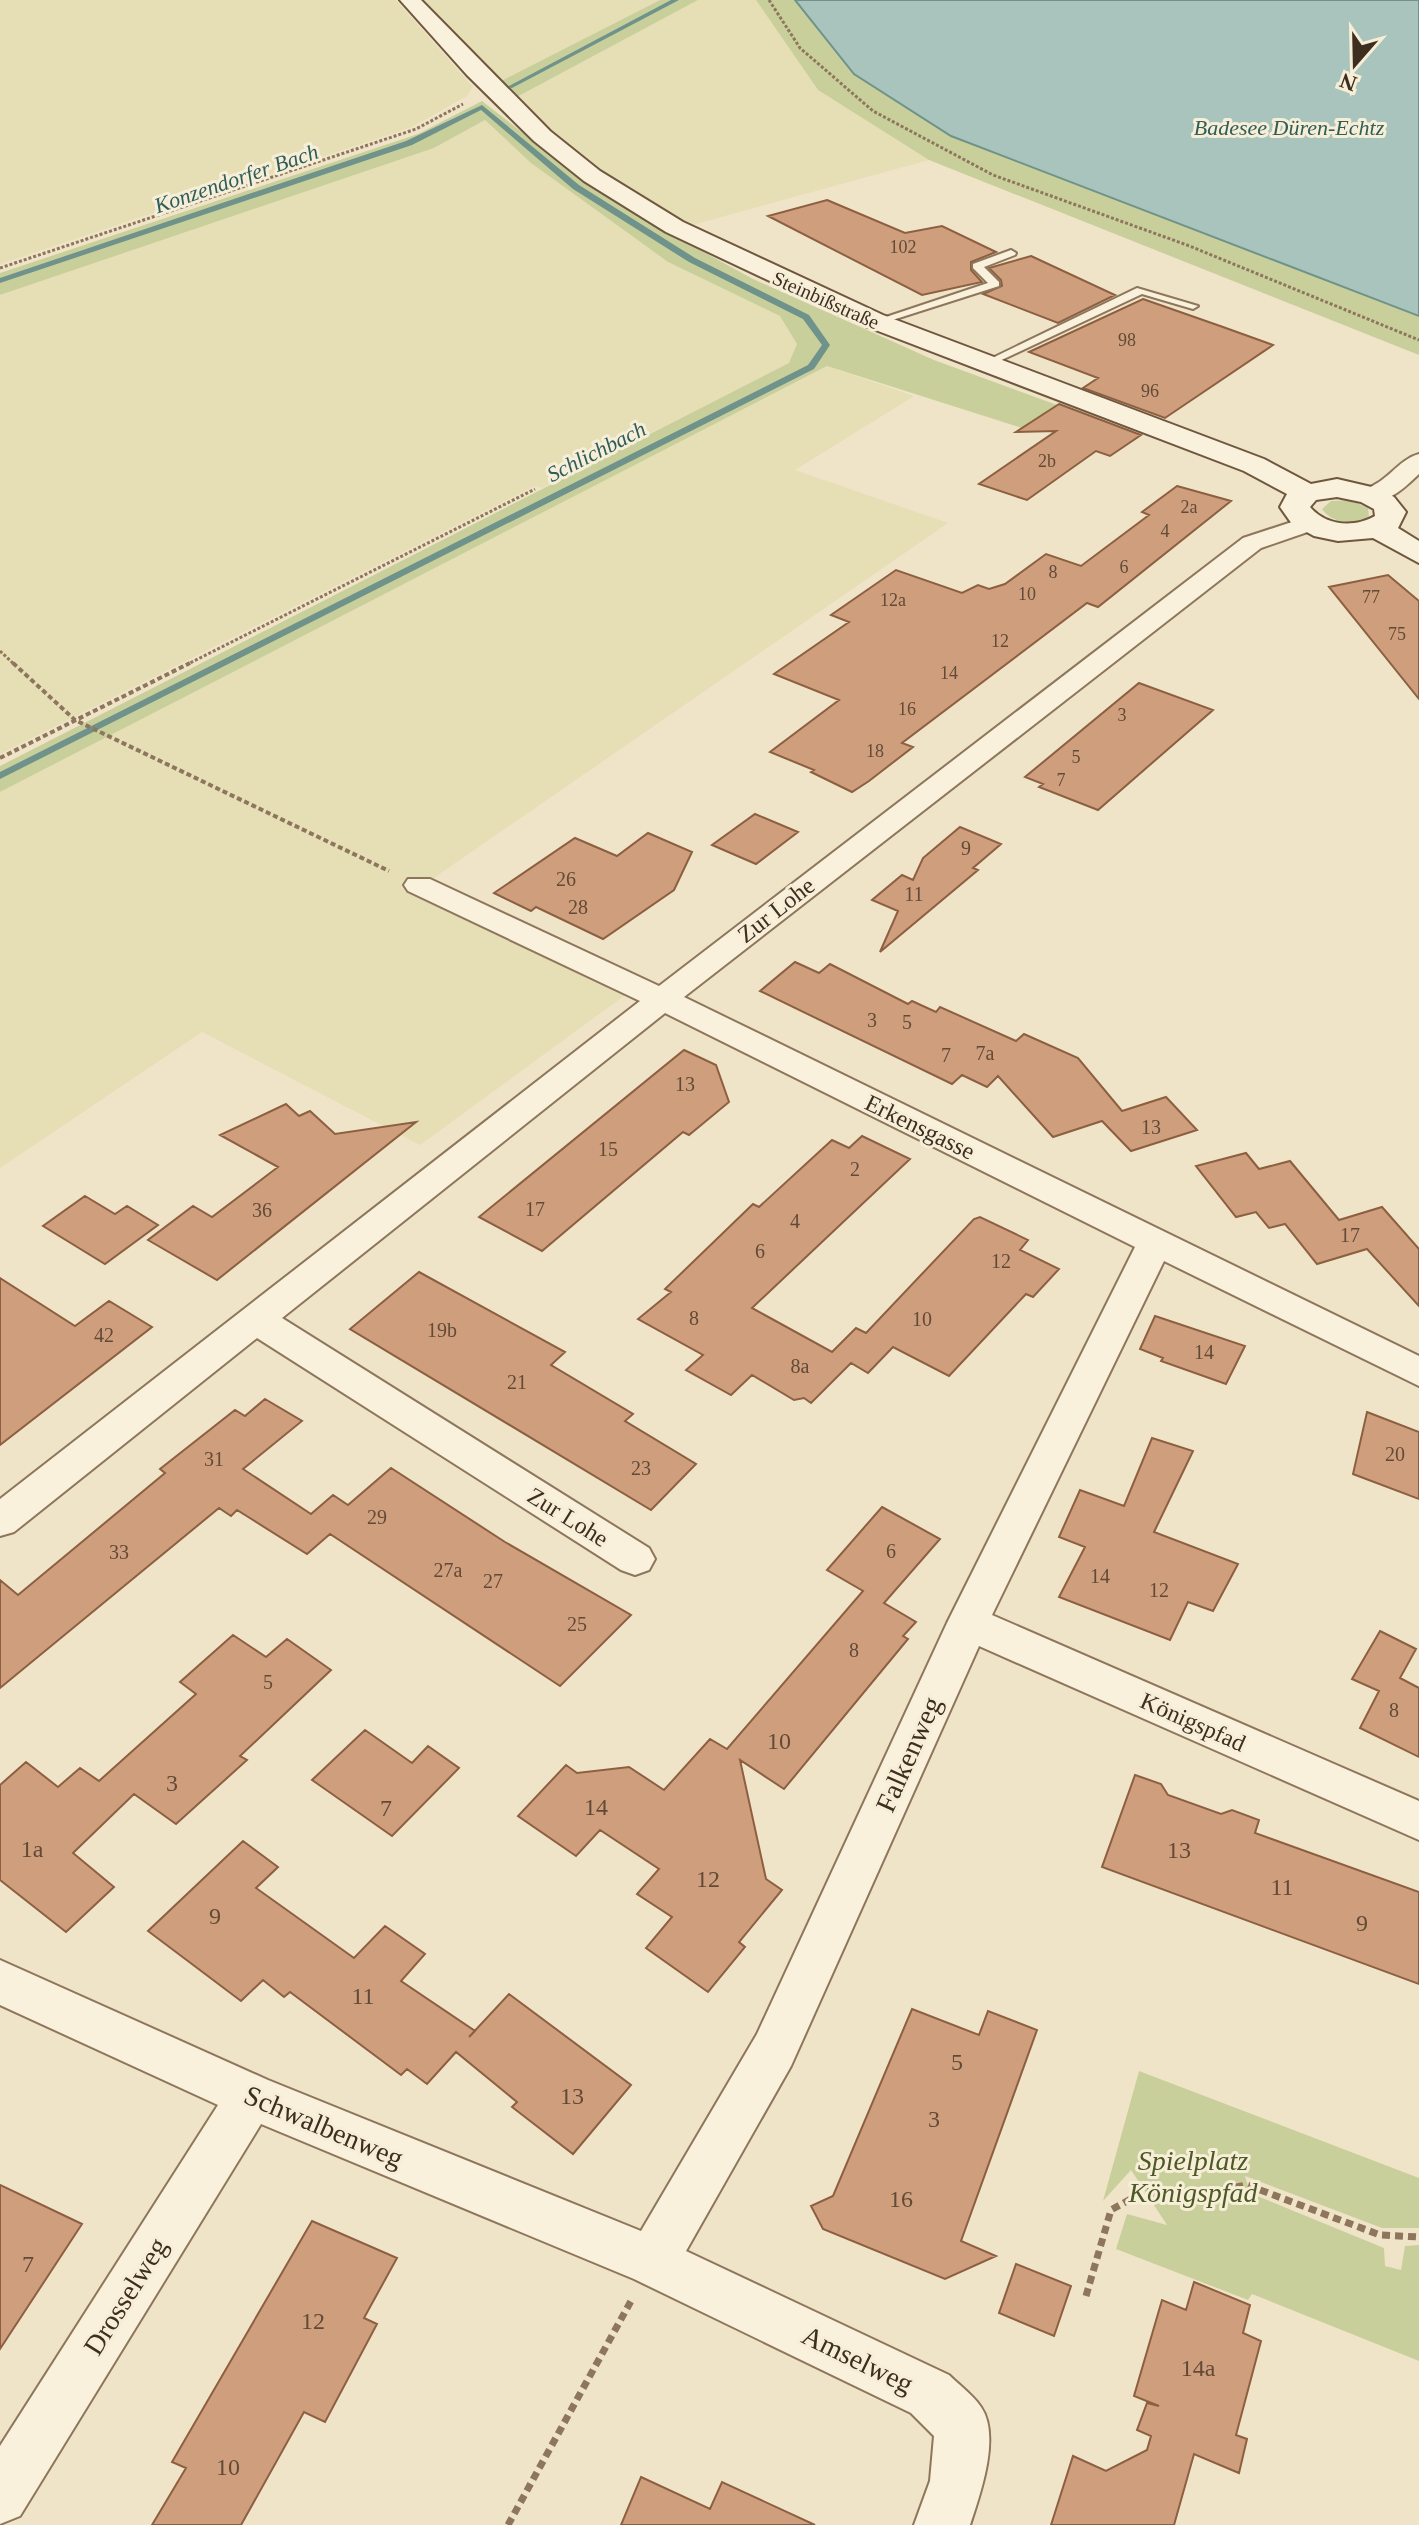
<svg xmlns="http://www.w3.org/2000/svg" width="1419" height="2525" viewBox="0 0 1419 2525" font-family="'Times New Roman',serif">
  <rect width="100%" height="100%" fill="#f0e4c8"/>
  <path fill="#e6deb5" d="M0,0h396l77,87 -6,9 -55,31 -412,137z
    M423,0h237l-163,83z
    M698,0h58l62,90 111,70 -244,67 -82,-54 -90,-74z
    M485,120l46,43 137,99 113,54 17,28 -9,19 -247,125 -7,-2 -535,268v-459l434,-147z
    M827,366l87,30 -119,74 153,53 -536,370 212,103 -204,149 -218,-113 -202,136v-376z"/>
  <path fill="#c9cf9b" d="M660,0h38l-185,99 -16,-16z
    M756,0h39l59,74 97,62 468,180v39l-490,-195 -111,-70z
    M482,101l99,77 86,54 86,47 181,81 123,45 -35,23 -195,-62 -827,426v-26l789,-403 8,-19 -17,-28 -112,-54 -137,-99 -46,-43 -51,28 -434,147v-22l418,-139z
    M1351,500l17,8 1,9c-15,8 -37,7 -47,-8l9,-8z
    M1139,2071l280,107v50h-37l-137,-52 5,17 134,55 1,18 16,4 4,-24 14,-1v116l-167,-67 -4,6 -132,-51 11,-35 40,11 -36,-55 -28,31z"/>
  <path fill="#a9c4bc" stroke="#6f938a" stroke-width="2" d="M795,0h624v316l-468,-180 -97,-62z"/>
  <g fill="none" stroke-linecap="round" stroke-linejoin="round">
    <path fill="#6f938a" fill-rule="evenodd" d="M671,0h8l-167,88 -5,-1z
      M482,105l97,80 116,73 114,57 21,30 -16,24 -814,410v-7l808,-407 14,-20 -19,-26 -114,-57 -116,-73 -92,-79 -69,35 -412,138v-5l406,-137z"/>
  </g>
  <path fill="#cf9f7d" stroke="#8d5f41" stroke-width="2" d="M827,200l78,33 37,-7 54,26 -25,10v8l11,12 -60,13 -154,-79z
    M1031,256l84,39 -57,28 -75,-29 19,-8 -1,-6 -12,-12z
    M1143,299l80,28 50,18 -108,73 -82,-30 15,-10 -69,-26z
    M1059,404l82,31 -31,21 -14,-5 -69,49 -48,-16 77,-53 -40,1z
    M1177,486l54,15 -133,106 -11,-4 -185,140 11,4 -44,34 -17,11 -41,-20 3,-2 -44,-18 69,-52 -65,-26 75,-52 -18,-7 65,-45 66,23 16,-8 11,4 16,-5 41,-30 35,12 68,-51 -7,-3z
    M1388,575l31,26v98l-90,-112z
    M1139,683l74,27 -115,100 -59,-23 4,-3 -18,-7z
    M755,814l43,18 -42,32 -44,-19z
    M960,827l41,17 -28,24 5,2 -98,82 18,-41 -26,-11 30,-25 11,5 10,-22z
    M648,833l44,19 -18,38 -71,49 -67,-32 -5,4 -37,-18 81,-55 42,18z
    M795,962l24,11 11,-9 78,40 4,-3 24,11 4,-5 76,34 8,-7 54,24 44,53 44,-14 31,33 -66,21 -29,-30 -49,16 -55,-61 -11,11 -25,-12 -10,9 -192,-93z
    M684,1050l32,15 13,37 -29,24 -11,9 -6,-3 -141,119 -63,-34z
    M286,1104l13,12 11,-5 25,23 81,-12 -199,158 -69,-40 45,-34 19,11 66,-50 -58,-32z
    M862,1136l48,23 -158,149 80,44 24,-24 10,5 108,-114 6,-2 48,23 -8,10 39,19 -26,28 -7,-3 -77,82 -56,-29 -25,26 -17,-10 -40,40 -7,-5 -10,2 -42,-25 -21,20 -45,-25 17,-15 -65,-36 33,-27 -6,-3 88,-85 6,3 73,-67 17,8z
    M1246,1153l13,16 31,-8 49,59 43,-13 37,42v57l-52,-57 -50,15 -32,-40 -16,4 -13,-16 -20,5 -40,-51z
    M85,1196l30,18 12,-8 31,19 -53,39 -62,-38z
    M419,1272l146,80 -14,13 82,49 -8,7 71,43 -45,46 -301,-181z
    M0,1278l75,48 34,-25 43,26 -152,118z
    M1155,1316l90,30 -19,38 -65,-23 2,-3 -23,-9z
    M265,1399l37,22 -59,48 68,45 22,-19 15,10 43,-37 114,74 126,73 -71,71 -230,-152 -23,20 -70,-44 -6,6 -12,-8 -219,180v-108l18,15 147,-122 -5,-4 75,-59 10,6z
    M1367,1412l52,20v67l-66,-25z
    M1152,1438l41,13 -39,81 84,32 -25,47 -25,-9 -18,38 -111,-43 26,-50 -26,-10 21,-47 44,16z
    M882,1507l58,32 -56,64 32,19 -13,14 5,3 -124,150 -44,-29 26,119 16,11 -43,52 6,5 -37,45 -62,-44 26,-31 -35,-23 22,-25 -59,-39 -24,26 -58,-40 48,-51 11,8 52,-6 35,23 46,-51 17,10 136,-158 -36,-21z
    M1380,1631l36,18 -16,29 19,10v69l-59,-29 19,-37 -27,-12z
    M233,1635l33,22 21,-18 44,31 -91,86 7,4 -71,64 -42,-30 -61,59 41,34 -48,45 -66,-52v-95l26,-23 32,25 22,-19 19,13 97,-87 -16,-12z
    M365,1730l47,33 16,-17 31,22 -67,68 -80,-56z
    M1135,1775l26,9 7,11 53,19 11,-4 27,10 -4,13 164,59v92l-317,-117z
    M243,1841l35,26 -22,21 98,70 31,-32 40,28 -24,27 74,50 -6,6 40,-43 122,91 -58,69 -61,-47 5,-5 -61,-50 -29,32 -20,-15 -6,6 -111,-83 -6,5 -21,-17 -22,21 -93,-70z
    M912,2009l67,26 9,-24 49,19 -76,211 35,15 -51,23 -122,-50 -12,-23 22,-10z
    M0,2185l82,39 -82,125z
    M312,2221l85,37 -33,60 13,6 -52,98 -21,-10 -63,113h-89l34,-57 -14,-6z
    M1016,2264l55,22 -17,50 -55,-23z
    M1194,2282l56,23 -7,28 18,8 -25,94 11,4 -8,34 -45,-19 -20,71h-123l22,-69 33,15 41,-21 4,-14 -14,-6 10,-27 12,3 -25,-10 28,-96 24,10z
    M641,2477l69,32 12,-27 93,43h-194z"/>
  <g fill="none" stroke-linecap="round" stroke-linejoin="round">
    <g stroke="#8d765c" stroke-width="4">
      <path id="lane" d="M1011,250l5,3 -1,2 -31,12 15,15v4l-119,38 -9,-2 117,-39 -15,-15v-4z
        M1137,288l61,18 -5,3 -51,-15 -153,72 -9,-2z"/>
    </g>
    <g stroke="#8d765c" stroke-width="4">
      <path id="street" d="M1419,454v20c-17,16 -33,32 -57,26l-4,-5 4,-5c26,-7 35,-30 57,-36z
        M1310,516l9,2 3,5 -3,5 -58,20 -577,449 735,359v30l-255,-125 -172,354 427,186v39l-440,-194 -188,420 -105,185 263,124c10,10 24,20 32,32 20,29 -1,88 -11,118h-56l16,-44 4,-45 -23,-23 -277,-134 -373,-155 -241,392 -20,8v-78l218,-341 -218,-100v-45l268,120 373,151 116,-197 190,-411 188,-376 -470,-234 -383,305 367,230 6,11 -6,11 -14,5 -14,-5 -364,-232 -243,194 -14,4v-37l640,-498 -232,-110 -4,-6 4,-6h22l229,107 584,-448z"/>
    </g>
    <g stroke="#6f573f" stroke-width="4">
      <path id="secondary" d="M400,0h21l129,131 50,40 83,51 200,93 381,144 47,25 26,-5 43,10 14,8 12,15 -8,16 21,13v22l-46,-25 -35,3 -24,-5 -22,-12 -12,-17 7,-13 -43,-23 -379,-145 -199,-94 -82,-51 -50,-40 -67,-66zM1337,497l24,5 13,7 1,7c-21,12 -49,10 -65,-9l6,-7z"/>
    </g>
    <path stroke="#8d765c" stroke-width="3" stroke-dasharray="3 2" stroke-linecap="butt" d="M769,0l31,48 73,63 120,64 194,70 232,95
      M0,268l416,-139 47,-25
      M0,651l15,14
      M186,665l349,-176"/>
    <path stroke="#8d765c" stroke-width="4" stroke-dasharray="5 3" stroke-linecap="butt" d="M13,663l62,57 314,151
      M0,758l190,-95"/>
    <path stroke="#8d765c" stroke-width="7" stroke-dasharray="8 5" stroke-linecap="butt" d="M1086,2296l25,-86 34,-19 31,8 71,-14 133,50 39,2
      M508,2525l123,-224"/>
    <use href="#lane" fill="#faf1dc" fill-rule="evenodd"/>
    <use href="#street" fill="#faf1dc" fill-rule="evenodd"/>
    <use href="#secondary" fill="#faf1dc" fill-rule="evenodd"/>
  </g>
  <g text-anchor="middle" stroke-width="6" stroke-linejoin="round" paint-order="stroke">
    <g font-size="18" fill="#624a37">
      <text x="903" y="253">102</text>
      <text x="1127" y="346">98</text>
      <text x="1150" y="397">96</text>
      <text x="1047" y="467">2b</text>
      <text x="1189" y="513">2a</text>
      <text x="1165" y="537">4</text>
      <text x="1124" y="573">6</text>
      <text x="1053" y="578">8</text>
      <text x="1027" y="600">10</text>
      <text x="1371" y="603">77</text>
      <text x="893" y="606">12a</text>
      <text x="1397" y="640">75</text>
      <text x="1000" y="647">12</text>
      <text x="949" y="679">14</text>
      <text x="907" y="715">16</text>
      <text x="1122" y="721">3</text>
      <text x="875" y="757">18</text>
      <text x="1076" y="763">5</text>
      <text x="1061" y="786">7</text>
    </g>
    <g font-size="20" fill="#3d2e20" stroke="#f7eed8">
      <text transform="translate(826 300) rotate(24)" y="7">Steinbißstraße</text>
    </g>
    <g font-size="20" fill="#624a37">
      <text x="966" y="855">9</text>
      <text x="566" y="886">26</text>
      <text x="914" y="901">11</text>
      <text x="578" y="914">28</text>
      <text x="872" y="1027">3</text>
      <text x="907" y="1029">5</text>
      <text x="985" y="1060">7a</text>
      <text x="946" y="1062">7</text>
      <text x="685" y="1091">13</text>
      <text x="1151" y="1134">13</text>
      <text x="608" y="1156">15</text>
      <text x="855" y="1176">2</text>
      <text x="535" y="1216">17</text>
      <text x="262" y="1217">36</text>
      <text x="795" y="1228">4</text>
      <text x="1350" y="1242">17</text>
      <text x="760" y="1258">6</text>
      <text x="1001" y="1268">12</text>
      <text x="694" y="1325">8</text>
      <text x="922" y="1326">10</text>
      <text x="442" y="1337">19b</text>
      <text x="104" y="1342">42</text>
      <text x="1204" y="1359">14</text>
      <text x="800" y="1373">8a</text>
      <text x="517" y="1389">21</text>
      <text x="1395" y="1461">20</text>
      <text x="214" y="1466">31</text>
      <text x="641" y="1475">23</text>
      <text x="377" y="1524">29</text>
      <text x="891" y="1558">6</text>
      <text x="119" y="1559">33</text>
      <text x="448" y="1577">27a</text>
      <text x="1100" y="1583">14</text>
      <text x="493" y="1588">27</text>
      <text x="1159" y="1597">12</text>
      <text x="577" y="1631">25</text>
      <text x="854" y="1657">8</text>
      <text x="268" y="1689">5</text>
      <text x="1394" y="1717">8</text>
    </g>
    <g font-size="22" font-style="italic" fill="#2f5d5a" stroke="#f7eed8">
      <text x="1289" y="135">Badesee Düren-Echtz</text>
      <text transform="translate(236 178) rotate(-19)" y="8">Konzendorfer Bach</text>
      <text transform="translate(596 451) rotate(-27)" y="8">Schlichbach</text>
    </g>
    <g font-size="24" fill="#3d2e20" stroke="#f7eed8">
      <text transform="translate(776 910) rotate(-38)" y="8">Zur Lohe</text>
      <text transform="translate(920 1127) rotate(26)" y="8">Erkensgasse</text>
      <text transform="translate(568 1517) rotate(32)" y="8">Zur Lohe</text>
      <text transform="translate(1193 1722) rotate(24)" y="8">Königspfad</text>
    </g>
    <g font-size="24" fill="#624a37">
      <text x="779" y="1749">10</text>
      <text x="172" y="1791">3</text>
      <text x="596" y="1815">14</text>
      <text x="386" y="1816">7</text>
      <text x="32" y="1857">1a</text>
      <text x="1179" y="1858">13</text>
      <text x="708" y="1887">12</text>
      <text x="1282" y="1895">11</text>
      <text x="215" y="1924">9</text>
      <text x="1362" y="1931">9</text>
      <text x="363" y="2004">11</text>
      <text x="957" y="2070">5</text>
      <text x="572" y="2104">13</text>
      <text x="934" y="2127">3</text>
      <text x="901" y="2207">16</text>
      <text x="28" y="2272">7</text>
      <text x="313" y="2329">12</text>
      <text x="1198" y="2376">14a</text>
      <text x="228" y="2475">10</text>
    </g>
    <g font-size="28" fill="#3d2e20" stroke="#f7eed8">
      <text transform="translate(908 1754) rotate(-66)" y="10">Falkenweg</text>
      <text transform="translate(324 2126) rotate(23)" y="10">Schwalbenweg</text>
      <text transform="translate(125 2296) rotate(-58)" y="10">Drosselweg</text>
      <text transform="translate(858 2359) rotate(26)" y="10">Amselweg</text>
    </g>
    <g font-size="28" font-style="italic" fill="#4d5a26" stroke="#f7eed8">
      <text x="1193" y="2170">Spielplatz<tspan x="1193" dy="32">Königspfad</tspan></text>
    </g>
  </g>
  <g transform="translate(1355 64) rotate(200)" stroke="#f7eed8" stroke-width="6" paint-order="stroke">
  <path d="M0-6L14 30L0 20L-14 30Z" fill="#3d2e20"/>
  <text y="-12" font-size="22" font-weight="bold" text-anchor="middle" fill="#3d2e20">N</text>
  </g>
</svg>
